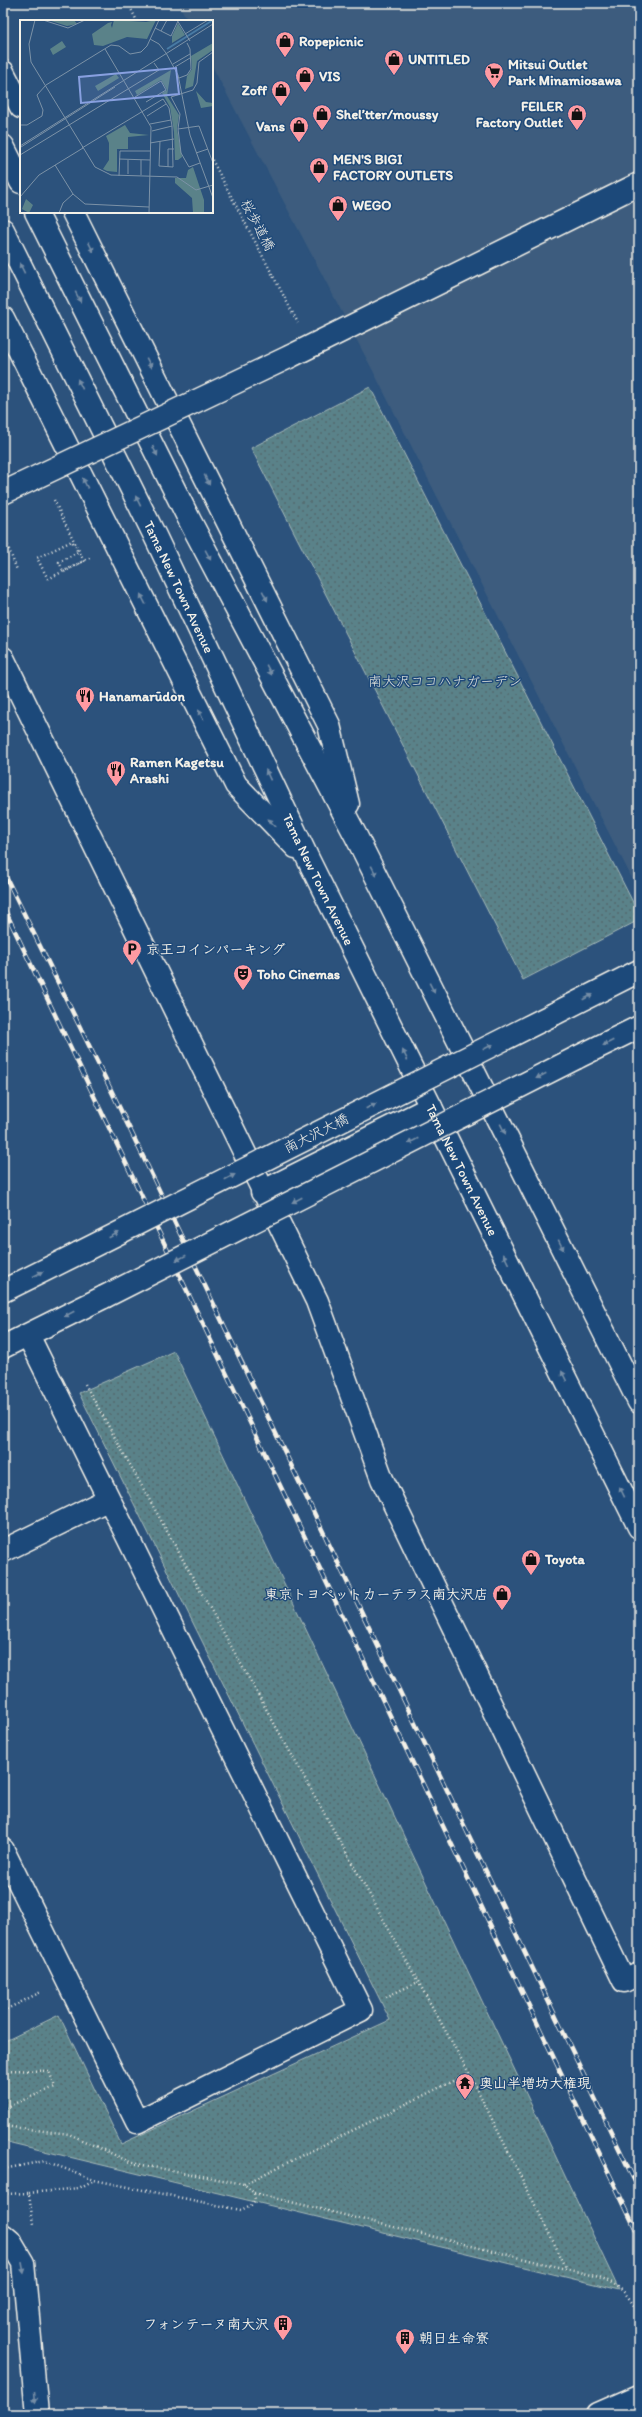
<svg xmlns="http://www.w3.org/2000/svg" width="642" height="2417" viewBox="0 0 642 2417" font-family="Itim,'Klee One',sans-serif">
  <defs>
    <pattern id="grass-dots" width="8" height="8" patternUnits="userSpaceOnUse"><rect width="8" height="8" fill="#5a8289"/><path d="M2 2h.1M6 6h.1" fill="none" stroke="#52686b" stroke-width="1.8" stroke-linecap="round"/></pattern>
  </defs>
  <rect width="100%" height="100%" fill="#2c527c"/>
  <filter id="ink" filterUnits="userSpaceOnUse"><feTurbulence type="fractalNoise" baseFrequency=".025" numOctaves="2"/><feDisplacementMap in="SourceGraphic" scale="8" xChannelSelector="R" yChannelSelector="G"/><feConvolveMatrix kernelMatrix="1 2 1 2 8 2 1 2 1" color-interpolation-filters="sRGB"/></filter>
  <g filter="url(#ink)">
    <path fill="#3c5c7e" d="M178,3h461v889l-267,-523 -160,-303v-45h-24z"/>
    <path fill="url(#grass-dots)" stroke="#a7bab8" d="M370,387l269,527v6l-116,60 -272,-532z
      M174,1351l445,939 -616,-149v-99l56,-27 62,129 269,-124 -311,-627z"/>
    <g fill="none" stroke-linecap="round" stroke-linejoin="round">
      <g stroke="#f4f1e8" stroke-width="25">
        <path id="minor" d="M291,356l348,-172
          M3,658l314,643 65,178 242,502 15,-7
          M554,1014l85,-43
          M576,1058l63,-31
          M262,1192l169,-85
          M3,1291l76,-38
          M3,1347l101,-50
          M3,1551l106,-52
          M3,1850l134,272 224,-112 -333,-675
          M3,2235l7,6 13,22 14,151"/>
      </g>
      <g stroke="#f4f1e8" stroke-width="25">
        <g id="major">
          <path d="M3,72l18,35"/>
          <path d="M3,146l18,36"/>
          <path d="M36,212l154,309 166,315 283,566"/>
          <path d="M73,212l256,513 19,79"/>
          <path id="s1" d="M3,230l152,306 154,325 330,666"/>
          <path d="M3,318l233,467 60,62"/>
          <path d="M598,2414l41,-18"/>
        </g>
      </g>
      <path stroke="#f4f1e8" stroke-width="2.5" stroke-dasharray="1 3" stroke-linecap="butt" d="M128,3l9,18
        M212,160l86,163
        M54,500l10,21
        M3,534l14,36
        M48,579l-11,-21 35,-17 6,11 -19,10 5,10 27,-15
        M85,1384l384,689 98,196
        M386,1997l32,-15
        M636,2005l3,7
        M3,2011l38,-19
        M3,2070l46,1 6,16 -49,20 -3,3
        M3,2126l66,8 63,29 112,21 10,9 1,7 -4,5 -10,5 -147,-30 -49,-19 -42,8
        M244,2184l225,-111
        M29,2193l50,-5 15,-8
        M254,2193l345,84c21,8 30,18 40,38
        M3,2194l26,-1 4,31"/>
      <use href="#minor" stroke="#1f4a7a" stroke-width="22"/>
      <use href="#major" stroke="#1f4a7a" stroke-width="22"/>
      <g stroke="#f4f1e8" stroke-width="4.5">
        <path id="rail" d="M3,871l109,221 527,1098
          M3,906l636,1330"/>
      </g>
      <use href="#rail" stroke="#1f4a7a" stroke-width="3" stroke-dasharray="9" stroke-linecap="butt"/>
      <g stroke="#f4f1e8" stroke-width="25" stroke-linecap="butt">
        <path id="minor-bridge" d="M3,493l288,-137
          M79,1253l475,-239
          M104,1297l472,-239"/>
      </g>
      <path stroke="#f4f1e8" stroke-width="2.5" stroke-dasharray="1 3" stroke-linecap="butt" d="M48,579l36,-18 -20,-40"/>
      <use href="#minor-bridge" stroke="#1f4a7a" stroke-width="22"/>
    </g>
    <defs><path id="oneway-solid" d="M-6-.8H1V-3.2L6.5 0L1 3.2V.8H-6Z"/></defs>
    <g fill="#748da6">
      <use href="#oneway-solid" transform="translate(91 247) rotate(63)"/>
      <use href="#oneway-solid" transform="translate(22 268) rotate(-116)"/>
      <use href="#oneway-solid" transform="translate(78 297) rotate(63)"/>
      <use href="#oneway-solid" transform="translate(149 363) rotate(63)"/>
      <use href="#oneway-solid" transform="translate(80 384) rotate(-116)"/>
      <use href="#oneway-solid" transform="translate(155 451) rotate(63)"/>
      <use href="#oneway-solid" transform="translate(207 480) rotate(63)"/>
      <use href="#oneway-solid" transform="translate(85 483) rotate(-117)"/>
      <use href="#oneway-solid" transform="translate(138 501) rotate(-116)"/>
      <use href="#oneway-solid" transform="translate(208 555) rotate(62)"/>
      <use href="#oneway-solid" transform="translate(265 596) rotate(63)"/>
      <use href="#oneway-solid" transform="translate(143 599) rotate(-117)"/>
      <use href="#oneway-solid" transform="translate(269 670) rotate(62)"/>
      <use href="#oneway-solid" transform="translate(201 715) rotate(-117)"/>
      <use href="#oneway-solid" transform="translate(268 775) rotate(-115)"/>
      <use href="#oneway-solid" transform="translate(272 823) rotate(-134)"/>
      <use href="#oneway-solid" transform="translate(374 871) rotate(63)"/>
      <use href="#oneway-solid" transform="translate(432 988) rotate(63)"/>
      <use href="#oneway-solid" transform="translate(588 997) rotate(-27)"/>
      <use href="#oneway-solid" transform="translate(608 1043) rotate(153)"/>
      <use href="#oneway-solid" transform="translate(488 1047) rotate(-27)"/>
      <use href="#oneway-solid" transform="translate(405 1055) rotate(-116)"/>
      <use href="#oneway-solid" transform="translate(541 1076) rotate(153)"/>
      <use href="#oneway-solid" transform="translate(371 1106) rotate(-27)"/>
      <use href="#oneway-solid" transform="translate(503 1129) rotate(63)"/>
      <use href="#oneway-solid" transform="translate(413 1141) rotate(153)"/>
      <use href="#oneway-solid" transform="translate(230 1177) rotate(-27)"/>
      <use href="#oneway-solid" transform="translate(297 1200) rotate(153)"/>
      <use href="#oneway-solid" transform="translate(114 1235) rotate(-27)"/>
      <use href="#oneway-solid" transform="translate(561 1245) rotate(63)"/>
      <use href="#oneway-solid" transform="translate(181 1258) rotate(153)"/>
      <use href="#oneway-solid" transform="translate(506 1259) rotate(-116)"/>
      <use href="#oneway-solid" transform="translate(38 1274) rotate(-27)"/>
      <use href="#oneway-solid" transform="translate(69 1314) rotate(153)"/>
      <use href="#oneway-solid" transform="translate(564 1376) rotate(-116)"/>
      <use href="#oneway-solid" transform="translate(622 1492) rotate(-116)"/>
      <use href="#oneway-solid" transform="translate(23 2268) rotate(80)"/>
      <use href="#oneway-solid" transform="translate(35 2397) rotate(85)"/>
    </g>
  </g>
  <defs>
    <g id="shop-pin" transform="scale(1)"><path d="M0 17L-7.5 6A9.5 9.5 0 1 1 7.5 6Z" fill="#ff9aa2" stroke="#1f4a7a"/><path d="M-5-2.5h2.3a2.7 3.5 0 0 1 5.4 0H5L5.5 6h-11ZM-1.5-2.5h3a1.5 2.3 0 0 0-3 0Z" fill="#111"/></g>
    <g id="supermarket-pin" transform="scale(1)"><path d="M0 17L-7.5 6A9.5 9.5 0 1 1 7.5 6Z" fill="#ff9aa2" stroke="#1f4a7a"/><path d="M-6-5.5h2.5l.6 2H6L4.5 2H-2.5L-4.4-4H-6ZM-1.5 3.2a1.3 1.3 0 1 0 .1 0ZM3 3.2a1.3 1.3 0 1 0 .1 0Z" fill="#111"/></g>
    <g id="restaurant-pin" transform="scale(1)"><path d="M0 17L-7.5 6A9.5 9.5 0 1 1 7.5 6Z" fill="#ff9aa2" stroke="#1f4a7a"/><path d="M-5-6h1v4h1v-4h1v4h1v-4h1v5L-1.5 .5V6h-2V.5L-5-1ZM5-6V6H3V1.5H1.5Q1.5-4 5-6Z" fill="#111"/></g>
    <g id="parking-pin" transform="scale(1)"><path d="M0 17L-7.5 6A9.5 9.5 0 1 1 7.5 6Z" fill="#ff9aa2" stroke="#1f4a7a"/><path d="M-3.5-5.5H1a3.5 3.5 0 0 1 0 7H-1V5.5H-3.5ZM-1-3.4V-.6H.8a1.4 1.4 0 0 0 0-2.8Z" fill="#111"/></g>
    <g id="theatre-pin" transform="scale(1)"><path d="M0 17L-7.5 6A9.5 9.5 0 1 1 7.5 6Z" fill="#ff9aa2" stroke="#1f4a7a"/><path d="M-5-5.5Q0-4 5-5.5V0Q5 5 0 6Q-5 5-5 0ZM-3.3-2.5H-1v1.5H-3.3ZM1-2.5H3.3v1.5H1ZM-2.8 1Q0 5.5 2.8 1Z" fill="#111"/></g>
    <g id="temple-pin" transform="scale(1)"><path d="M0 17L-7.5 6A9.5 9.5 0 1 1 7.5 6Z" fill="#ff9aa2" stroke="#1f4a7a"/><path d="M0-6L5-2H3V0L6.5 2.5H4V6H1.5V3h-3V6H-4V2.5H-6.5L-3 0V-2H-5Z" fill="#111"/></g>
    <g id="building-pin" transform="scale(1)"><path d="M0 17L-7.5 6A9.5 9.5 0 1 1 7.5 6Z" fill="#ff9aa2" stroke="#1f4a7a"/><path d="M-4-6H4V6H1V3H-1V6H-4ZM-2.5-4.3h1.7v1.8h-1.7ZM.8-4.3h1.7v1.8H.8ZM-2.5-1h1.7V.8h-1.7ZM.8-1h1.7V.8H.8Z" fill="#111"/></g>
  </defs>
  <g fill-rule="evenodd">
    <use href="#shop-pin" x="285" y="41"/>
    <use href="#shop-pin" x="394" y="59"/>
    <use href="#supermarket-pin" x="494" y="72"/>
    <use href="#shop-pin" x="305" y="76"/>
    <use href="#shop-pin" x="281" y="90"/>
    <use href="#shop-pin" x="322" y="114"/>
    <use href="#shop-pin" x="577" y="114"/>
    <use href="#shop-pin" x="299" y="126"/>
    <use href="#shop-pin" x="319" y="167"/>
    <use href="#shop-pin" x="338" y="205"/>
    <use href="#restaurant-pin" x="85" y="696"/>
    <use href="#restaurant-pin" x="116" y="770"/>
    <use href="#parking-pin" x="132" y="949"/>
    <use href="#theatre-pin" x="243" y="974"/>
    <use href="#shop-pin" x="531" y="1559"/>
    <use href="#shop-pin" x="502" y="1594"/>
    <use href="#temple-pin" x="465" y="2083"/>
    <use href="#building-pin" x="283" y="2324"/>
    <use href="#building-pin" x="405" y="2338"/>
  </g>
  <g text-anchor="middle" stroke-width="3" stroke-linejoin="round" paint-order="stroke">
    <g font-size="14" font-weight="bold" fill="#f4f1e8" stroke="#1f4a7a" text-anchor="start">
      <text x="299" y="46">Ropepicnic</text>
      <text x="408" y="64">UNTITLED</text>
      <text x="508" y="69">Mitsui Outlet<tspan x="508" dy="16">Park Minamiosawa</tspan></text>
      <text x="319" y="81">VIS</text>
      <text x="267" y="95" text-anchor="end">Zoff</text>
      <text x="563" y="111" text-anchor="end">FEILER<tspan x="563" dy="16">Factory Outlet</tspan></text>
      <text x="336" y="119">Shel’tter/moussy</text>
      <text x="285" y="131" text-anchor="end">Vans</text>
      <text x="333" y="164">MEN'S BIGI<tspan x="333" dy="16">FACTORY OUTLETS</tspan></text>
      <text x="352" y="210">WEGO</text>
      <text x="99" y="701">Hanamarūdon</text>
      <text x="130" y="767">Ramen Kagetsu<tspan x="130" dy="16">Arashi</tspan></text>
      <text x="146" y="954">京王コインパーキング</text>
      <text x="257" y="979">Toho Cinemas</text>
      <text x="545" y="1564">Toyota</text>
      <text x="488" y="1599" text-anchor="end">東京トヨペットカーテラス南大沢店</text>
      <text x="479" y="2088">奥山半増坊大権現</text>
      <text x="269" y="2329" text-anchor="end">フォンテーヌ南大沢</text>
      <text x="419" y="2343">朝日生命寮</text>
    </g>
    <g font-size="14" fill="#f4f1e8" stroke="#1f4a7a">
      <text transform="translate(258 225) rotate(62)" y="5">桜歩道橋</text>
      <text dy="5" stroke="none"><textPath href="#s1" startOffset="398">Tama New Town Avenue</textPath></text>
      <text dy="5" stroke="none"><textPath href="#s1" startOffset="722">Tama New Town Avenue</textPath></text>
      <text transform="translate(316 1133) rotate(-27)" y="5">南大沢大橋</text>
      <text dy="5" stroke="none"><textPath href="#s1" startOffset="1046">Tama New Town Avenue</textPath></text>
    </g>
    <g font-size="14" fill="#dde0da" stroke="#1f4a7a">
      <text x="445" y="686">南大沢ココハナガーデン</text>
    </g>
  </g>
  <g transform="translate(20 20)">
    <rect width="193" height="193" fill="#2c527c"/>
    <path d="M42,21l4,6 -13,8 -3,-6zM151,50l-4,26 12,19 -2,14 5,28 -4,3h-3l-1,-28 -4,-25 -8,-14 5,-3 -6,-10 -24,15 -2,-4zM96,54l3,4 -21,13 -3,-5zM173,147l11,33v13h-11l-1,-15 -17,-15v-5h11l2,-8z" fill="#5a8289"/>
    <path d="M94,0l32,2 10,-2 -9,19 -20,-2 -24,9 -9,-1 -2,-11 16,-11 4,-1 -1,3 1,3z" fill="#5a8289"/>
    <path d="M28,0h26l3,4 -10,2zM158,3l7,12 -13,8v-7zM193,23v7l-16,11 -4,25 -8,3 2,-13 5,-7 -1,-13zM176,71l10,11 7,1v3l-12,2zM105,105l5,8 19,2 -21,2v12h-11v23l-10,-1 -4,-2 6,-9v-17l-3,-7zM6,179l7,6 -4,8 -7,-4z" fill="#5a8289"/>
    <path fill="none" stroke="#487ba5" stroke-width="2" d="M147,29l46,-29"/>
    <path fill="none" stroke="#7c92a7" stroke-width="1" d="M15,0l-6,24 2,18 64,105 16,8 66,2 19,13 17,-5M23,0l25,8 17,-8M157,0l13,21M135,8l16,8 7,-15M141,11l6,-11M165,14l23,-14M130,19l9,5 7,9M85,29l46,78 -2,86M146,33l12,22 12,60 23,63M153,44l17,-10M155,47l15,-9M159,58l8,-3 4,-6 -1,-20 -3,-6M115,77l26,-16 5,9 -20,12M151,77l9,17 -2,15 3,24 8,14 11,-4M151,77l22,-7 4,-7 2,-21 14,-10M127,96l19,-12M130,104l21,-4M0,105h7l15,-9 1,-6 -6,-15 9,-10 65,-40 8,1 11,8 11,-2 6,-6 12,-26M158,109l21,-3 14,37M132,111l20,-5M130,123l24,-4M0,126l193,-122M1,127l94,-60M62,128l81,-49 6,9 3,18 1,41 -14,-1 1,-25M176,133l12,-4M0,135l139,-85 -5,-7M99,139l31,1M35,145l18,29 12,10 64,3M148,147v-18h6M108,154v-14M121,155v-15M99,156l1,-25h30M0,177l19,-22 44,-27M39,193l4,-10 10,-9"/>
    <path fill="#88a0e0" fill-opacity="0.15" stroke="#88a0e0" stroke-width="2" d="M156,48l3,26 -98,9 -2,-26z"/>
    <rect width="193" height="193" fill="none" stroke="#f4f1e8" stroke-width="2"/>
  </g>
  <rect width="642" height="2417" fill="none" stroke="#1f4a7a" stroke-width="16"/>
  <rect x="8" y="8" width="626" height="2401" fill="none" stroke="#f4f1e8" stroke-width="1.5" filter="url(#ink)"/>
</svg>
